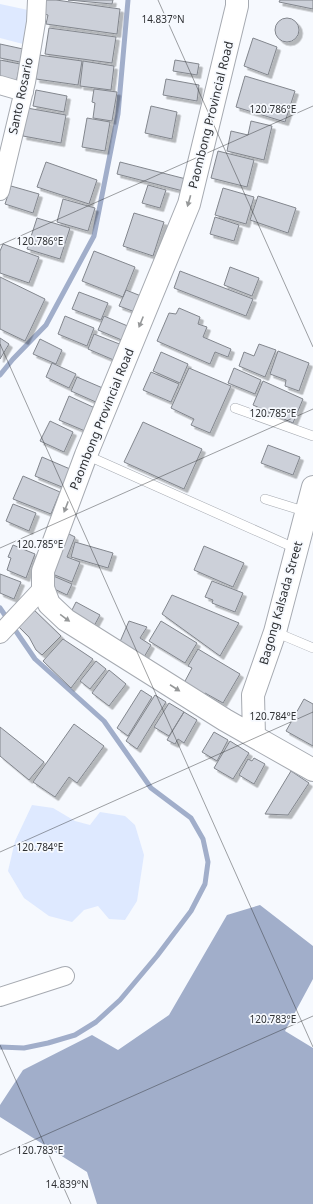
<svg xmlns="http://www.w3.org/2000/svg" width="313" height="1204" viewBox="0 0 313 1204" font-family="'Noto Sans',sans-serif">
  <defs>
    <filter id="shadow"><feDropShadow dx="3.5" dy="3.5" stdDeviation="0" flood-color="#0004"/></filter>
  </defs>
  <rect width="100%" height="100%" fill="#f6f9fe"/>
  <path fill="#dee9ff" d="M0,4l28,6 -5,34 -23,-6z
    M32,805l21,3 22,13 15,4 10,-13 25,4 10,9 9,30 -7,46 -12,19 -16,-1 -11,-13 -14,4 -12,12 -23,-6 -25,-18 -16,-27 7,-30z"/>
  <path fill="#a1aeca" d="M260,905l53,41v33l-28,52 28,17v156h-216l-10,-32 -87,-55v-12l23,-35 69,-35 26,15 51,-35 58,-100z"/>
  <g fill="none" stroke-linecap="round" stroke-linejoin="round">
    <path stroke="#a1aeca" stroke-width="5" d="M0,375l13,-16 33,-34 48,-89 24,-122 10,-114
      M0,608l35,51 69,62 47,67 40,30 12,21 5,23 -3,22 -14,27 -34,45 -37,44 -24,22 -21,13 -27,8 -24,5 -24,-1"/>
  </g>
  <path fill="#ccd0d9" stroke="#82868d" filter="url(#shadow)" d="M45,0h11l64,9 -3,25 -71,-10 2,-9 -4,-1z
    M68,0h45l-1,4z
    M280,0h33v9l-34,-7z
    M275 30a12 12 0 1 1 24 0a12 12 0 1 1-24 0Z
    M49,28l67,9 -4,26 -67,-9z
    M253,38l24,9 -9,28 -24,-9z
    M0,44l23,5 -3,13 -20,-4z
    M39,55l43,6 -4,24 -42,-6z
    M0,60l20,4 -4,20 -16,-4z
    M175,60l24,4 -2,11 -24,-4z
    M83,61l31,5 -3,24 -31,-4z
    M245,76l50,15 -10,31 -49,-15z
    M166,79l33,6 -2,16 -34,-6z
    M94,89l23,3 -5,29 -19,-3 2,-15 -3,-1z
    M36,90l31,6 -3,16 -31,-6z
    M151,106l26,6 -5,27 -27,-6z
    M27,108l39,7 -5,28 -38,-7z
    M87,118l23,4 -5,29 -23,-4z
    M251,121l21,5 -8,34 -37,-9 4,-20 17,4z
    M218,151l36,9 -7,27 -36,-9z
    M46,162l51,18 -8,24 -52,-17z
    M120,162l66,17 -3,12 -66,-17z
    M148,185l18,5 -6,18 -18,-5z
    M11,186l28,8 -6,19 -28,-9z
    M223,188l31,9 -8,27 -31,-9z
    M258,196l38,12 -8,25 -38,-13z
    M63,199l32,9 -7,23 -31,-9z
    M134,213l30,9 -11,34 -30,-10z
    M215,217l24,8 -5,16 -24,-7z
    M37,218l33,10 -10,31 -33,-10z
    M3,244l36,13 -10,26 -29,-10v-22z
    M94,251l41,16 -12,30 -41,-16z
    M230,267l29,11 -7,18 -28,-11z
    M180,271l73,28 -7,17 -72,-28z
    M0,277l45,22 -20,42 -25,-12z
    M126,290l15,6 -6,16 -16,-6z
    M79,292l29,11 -7,17 -29,-11z
    M179,308l21,9 -2,7 9,3 -4,10 28,12 -3,8 -13,-5 -5,12 -53,-23 12,-28 7,1z
    M65,316l29,12 -7,18 -29,-12z
    M104,316l26,11 -6,14 -26,-11z
    M94,334l28,11 -6,16 -28,-12z
    M0,338l9,6 -9,15z
    M40,339l22,11 -6,14 -23,-10z
    M259,344l17,6 -11,27 -26,-11 5,-14 10,4z
    M278,351l31,12 -10,28 -14,-5 1,-6 -16,-6z
    M161,352l27,12 -8,19 -27,-12z
    M52,363l24,11 -7,14 -23,-11z
    M189,368l42,18 -21,47 -19,-8 3,-6 -23,-11z
    M234,368l27,12 -6,14 -27,-11z
    M151,372l28,12 -8,18 -28,-12z
    M77,377l28,12 -7,14 -27,-12z
    M263,381l40,18 -10,24 -40,-18z
    M69,396l26,12 -10,23 -26,-11z
    M50,421l23,11 -9,20 -24,-11z
    M143,422l59,27 -18,40 -60,-27z
    M268,445l32,12 -7,18 -32,-12z
    M42,457l28,12 -8,18 -27,-11z
    M23,476l37,16 -9,22 -38,-15z
    M13,504l23,9 -7,18 -23,-10z
    M67,533l8,4 -8,20 13,5 -8,20 -22,-9z
    M75,542l38,11 -5,15 -37,-11z
    M13,545l22,9 -9,24 -19,-8 4,-12 -3,-1z
    M204,546l40,17 -11,24 -39,-17z
    M0,574l21,8 -7,17 -14,-6z
    M51,575l21,9 -5,11 -17,-8z
    M212,581l31,12 -8,19 -23,-9 1,-3 -8,-3z
    M172,595l67,28 -19,33 -58,-42z
    M76,602l24,13 -6,11 -24,-12z
    M32,608l29,28 -19,19 -6,-5 -7,-13 -13,-13z
    M129,621l18,6 -7,11 11,7 -8,14 -24,-15z
    M161,621l36,22 -12,20 -36,-22z
    M63,639l30,20 -22,29 -28,-27z
    M198,649l42,25 -17,29 -18,-10 -2,2 -19,-12 8,-15 -4,-2z
    M96,661l10,8 -16,20 -10,-8z
    M109,670l17,14 -17,22 -17,-13z
    M141,690l11,7 -24,39 -11,-8z
    M155,695l11,7 -29,47 -11,-8z
    M304,699l9,5v42l-27,-15z
    M169,703l15,9 -15,24 -15,-9z
    M184,712l13,8 -13,23 -6,-4 -3,5 -8,-4z
    M74,724l30,22 -27,37 -8,-6 -14,20 -22,-15z
    M0,727l44,35 -15,18 -29,-24z
    M214,732l14,8 -11,21 -15,-9z
    M230,741l19,12 -16,26 -19,-11z
    M254,758l11,6 -11,20 -15,-9 9,-16 4,2z
    M291,771l18,12 -21,32 -23,-1z"/>
  <g fill="none" stroke-linecap="round" stroke-linejoin="round">
    <g stroke="#a6aab1" stroke-width="10">
      <path id="service" d="M235,408l78,28
        M86,455l211,94
        M265,499l42,13
        M275,632l38,16"/>
    </g>
    <g stroke="#a6aab1" stroke-width="20">
      <path id="minor" d="M0,85l24,7
        M0,191l26,-109 10,-60 1,-22
        M0,634l43,-46
        M0,997l65,-21"/>
    </g>
    <g stroke="#a6aab1" stroke-width="24">
      <path id="secondary" d="M237,0v6l-48,198 -103,251 -43,116v17l6,16 17,16 159,100 88,50
        M254,736l-1,-41 22,-63 38,-145"/>
    </g>
    <use href="#service" stroke="#fff" stroke-width="9"/>
    <use href="#minor" stroke="#fff" stroke-width="18"/>
    <use href="#secondary" stroke="#fff" stroke-width="22"/>
  </g>
  <defs><path id="oneway-solid" d="M-6-.8H1V-3.2L6.5 0L1 3.2V.8H-6Z"/></defs>
  <g fill="#969899">
    <use href="#oneway-solid" transform="translate(189 201) rotate(106)"/>
    <use href="#oneway-solid" transform="translate(141 322) rotate(112)"/>
    <use href="#oneway-solid" transform="translate(66 507) rotate(111)"/>
    <use href="#oneway-solid" transform="translate(65 618) rotate(36)"/>
    <use href="#oneway-solid" transform="translate(175 688) rotate(33)"/>
  </g>
  <path fill="none" stroke="#2e3033" stroke-width="1" stroke-opacity="0.45" d="M158,0l155,347M0,245l313,-139M0,344l313,703M0,548l313,-139M0,852l313,-140M0,1045l71,159M0,1155l313,-139"/>
  <g text-anchor="middle" stroke-width="3.5" stroke-linejoin="round" paint-order="stroke">
    <g font-size="12" fill="#2e3033" stroke="#f6f9fe">
      <text transform="translate(21 96) rotate(-78)" y="4">Santo Rosario</text>
      <text transform="translate(211 115) rotate(-76)" y="4">Paombong Provincial Road</text>
      <text transform="translate(102 419) rotate(-68)" y="4">Paombong Provincial Road</text>
      <text transform="translate(281 603) rotate(-74)" y="4">Bagong Kalsada Street</text>
    </g>
  </g>
  <g font-size="10" text-anchor="middle" fill="#2e3033" stroke="#f6f9fe" stroke-width="3.5" stroke-linejoin="round" paint-order="stroke">
    <text x="163" y="23">14.837°N</text>
    <text x="273" y="113">120.786°E</text>
    <text x="40" y="245">120.786°E</text>
    <text x="273" y="417">120.785°E</text>
    <text x="40" y="548">120.785°E</text>
    <text x="273" y="720">120.784°E</text>
    <text x="40" y="851">120.784°E</text>
    <text x="273" y="1023">120.783°E</text>
    <text x="40" y="1154">120.783°E</text>
    <text x="67" y="1188">14.839°N</text>
  </g>
</svg>
